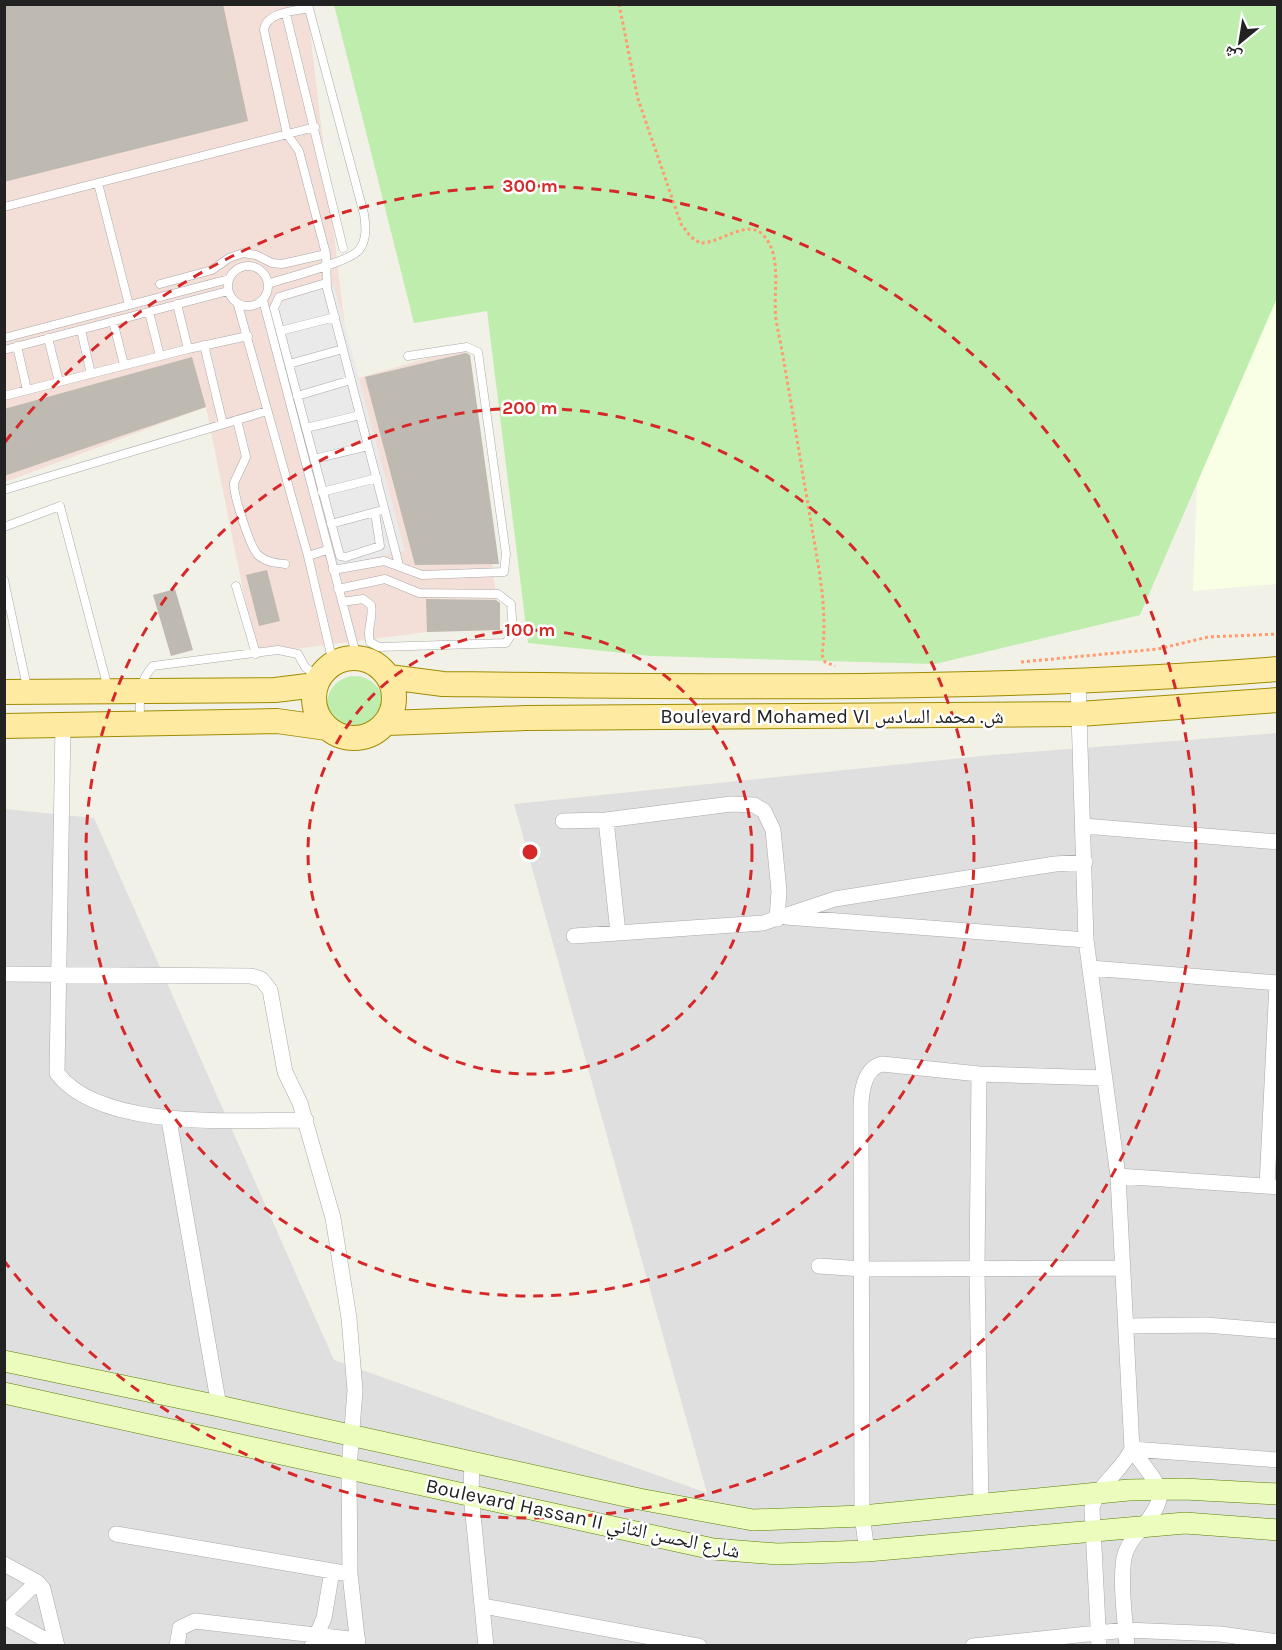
<svg xmlns="http://www.w3.org/2000/svg" width="1282" height="1650" viewBox="0 0 1282 1650" font-family="Karla,'Noto Naskh Arabic',sans-serif">
  <rect width="100%" height="100%" fill="#f2f1e8"/>
  <path fill="#e0dfdf" d="M1277,733v912l-1272,1v-837l89,9 240,542 373,133 -193,-689 477,-49z"/>
  <path fill="#f3ded8" d="M5,5h302l44,375 116,-33 33,283 -73,2 -171,22 -50,-247 -201,75z"/>
  <path fill="#f9ffe4" d="M1277,287v297l-84,7 5,-129z"/>
  <path fill="#bfedae" d="M334,5h943v293l-137,317 -205,49 -284,-8 -123,-13 -41,-332 -73,12z
    M327 704a28 28 0 1 1 56 0a28 28 0 1 1-56 0Z"/>
  <path fill="#eaeaea" d="M334,285l71,266 -67,14 -67,-260z"/>
  <path fill="#bfbab1" d="M4,4h219l25,117 -244,61z
    M466,353l4,2 29,209 -84,1 -50,-188z
    M192,357l14,50 -202,69v-67z
    M267,570l13,51 -21,5 -13,-51z
    M175,589l18,61 -22,6 -18,-61z
    M426,599l70,1 4,3v27l-73,2z"/>
  <g fill="none" stroke-linecap="round" stroke-linejoin="round">
    <g stroke="#a9a9a9" stroke-width="9">
      <path id="service" d="M309,8c-14,3 -43,4 -45,22l23,104 12,17 27,103 1,34 72,277
        M286,14l57,234
        M98,183l31,122
        M4,207l311,-80
        M228 286a20 20 0 1 1 40 0a20 20 0 1 1-40 0Z
        M326,283l-47,14 -5,11 66,248 6,1 34,-11 -5,-34
        M160,284l52,-14 17,-12 14,-5 13,2 16,8 10,1 44,-10
        M268,284c17,-6 82,-22 91,-34 8,-10 7,-23 5,-36l-56,-209
        M263,300l94,358
        M177,304l11,45
        M238,305l70,251 25,107
        M149,312l11,44
        M113,321l11,44
        M81,330l10,44
        M280,331l55,-14
        M4,338l225,-59
        M48,338l11,44
        M204,345l19,79
        M17,346l10,44
        M4,350l224,-59
        M289,364l54,-15
        M4,396l184,-47 60,-13
        M297,396l54,-16
        M237,420l9,37 -12,26c-1,11 16,64 24,72 8,7 17,8 27,9
        M306,428l54,-13
        M314,459l54,-13
        M4,490l263,-79
        M322,492l55,-14
        M331,524l48,-13
        M4,527l56,-21 48,182
        M308,556l19,-6
        M333,570l51,-9 38,14 82,-3 2,-18 -28,-202 -11,-5 -59,9
        M4,580l23,107
        M236,586l20,68
        M338,589l47,-10 34,14 79,1 13,10 2,28 -7,11 -127,4 -9,-5c-4,-13 4,-24 1,-37l-8,-6 -21,3
        M140,721c0,-23 -3,-37 13,-55l125,-16 20,4 7,13 14,11"/>
    </g>
    <g stroke="#a9a9a9" stroke-width="16">
      <path id="minor" d="M1078,682l8,258 32,236 14,273c-10,22 -34,35 -40,59l7,138
        M63,726l-6,347c43,58 183,47 249,47
        M606,820l12,113
        M563,821l43,-1 125,-16 23,1 10,6 9,19 6,61 -2,28
        M1084,826l194,16
        M786,917l300,23
        M574,936l189,-13 72,-24 220,-35 30,-2
        M1090,968l188,15
        M4,974l247,2 10,3 9,11 15,82 15,31 33,115 16,100 6,72 -6,79 1,105 8,72
        M979,1074l-2,195 4,235
        M169,1120l50,286
        M1118,1176l160,11
        M1267,1186l10,-203
        M819,1266l43,3 260,-1
        M1127,1326l79,-1 72,6
        M1132,1449l146,11
        M472,1461l-1,33 15,152
        M116,1534l234,40
        M867,1551l-5,-35 -1,-408c0,-15 3,-40 21,-44l97,10 126,4
        M4,1564l33,18 6,7 14,57
        M483,1606l216,40
        M4,1614l33,-32
        M4,1617l53,29
        M177,1646l3,-18 15,-7 163,19
        M312,1646l12,-28 8,-47
        M973,1646l153,-16 94,4 58,8
        M1127,1646c-2,-26 -7,-63 -3,-88 2,-11 9,-20 16,-28 34,-39 18,-43 -8,-81"/>
    </g>
    <g stroke="#588101" stroke-width="22">
      <path id="secondary" d="M4,1361l215,45 420,93 114,21 109,-4 267,-26 55,-1 94,5
        M4,1393l709,156 64,5 90,-3 318,-28 93,7"/>
    </g>
    <g stroke="#9f8c00" stroke-width="26">
      <path id="primary" d="M314 698a40 40 0 1 1 80 0a40 40 0 1 1-80 0Z
        M389,677l54,7c278,3 557,7 835,-15
        M4,692l271,-2 41,-5
        M387,723l139,-5 553,-4 199,-14
        M4,726l273,-5 50,7"/>
    </g>
    <path stroke="#ff9b6d" stroke-width="3" stroke-dasharray="3 3" stroke-linecap="butt" d="M619,4l19,95 43,125 10,13 9,6c20,1 48,-26 64,-7 20,22 7,62 13,89 12,61 21,123 32,185 7,47 20,96 13,145l3,7 10,4
      M1021,662l137,-13 50,-12 70,-3"/>
    <use href="#service" stroke="#fff" stroke-width="8"/>
    <use href="#minor" stroke="#fff" stroke-width="15"/>
    <use href="#secondary" stroke="#ebfcbd" stroke-width="21"/>
    <use href="#primary" stroke="#ffeaa1" stroke-width="24"/>
  </g>
  <g fill="none" stroke="#d62828" stroke-width="3" stroke-dasharray="10 8">
    <circle cx="530" cy="852" r="222"/>
    <circle cx="530" cy="852" r="444"/>
    <path d="M5 442A666 666 0 1 1 5 1262"/>
  </g>
  <g text-anchor="middle" stroke-width="5" stroke-linejoin="round" paint-order="stroke">
    <g font-size="20" fill="#222" stroke="#fff">
      <text x="832" y="723">Boulevard Mohamed VI ش. محمد السادس</text>
      <text transform="translate(583 1518) rotate(12)" y="7">Boulevard Hassan II شارع الحسن الثاني</text>
    </g>
  </g>
  <circle cx="530" cy="852" r="9" fill="#d62828" stroke="#fff" stroke-width="3"/>
  <g font-size="18" text-anchor="middle" font-weight="bold" fill="#d62828" stroke="#fff" stroke-width="5" stroke-linejoin="round" paint-order="stroke">
    <text x="530" y="192">300 m</text>
    <text x="530" y="414">200 m</text>
    <text x="530" y="636">100 m</text>
  </g>
  <rect width="1282" height="1650" fill="none" stroke="#222222" stroke-width="12"/>
  <g transform="translate(1240 42) rotate(210)" stroke="#ffffff" stroke-width="4.5" paint-order="stroke">
  <path d="M0-4.5L10 22L0 15L-10 22Z" fill="#222222"/>
  <text y="-9" font-size="16" font-weight="bold" text-anchor="middle" fill="#222222">ش</text>
  </g>
</svg>
